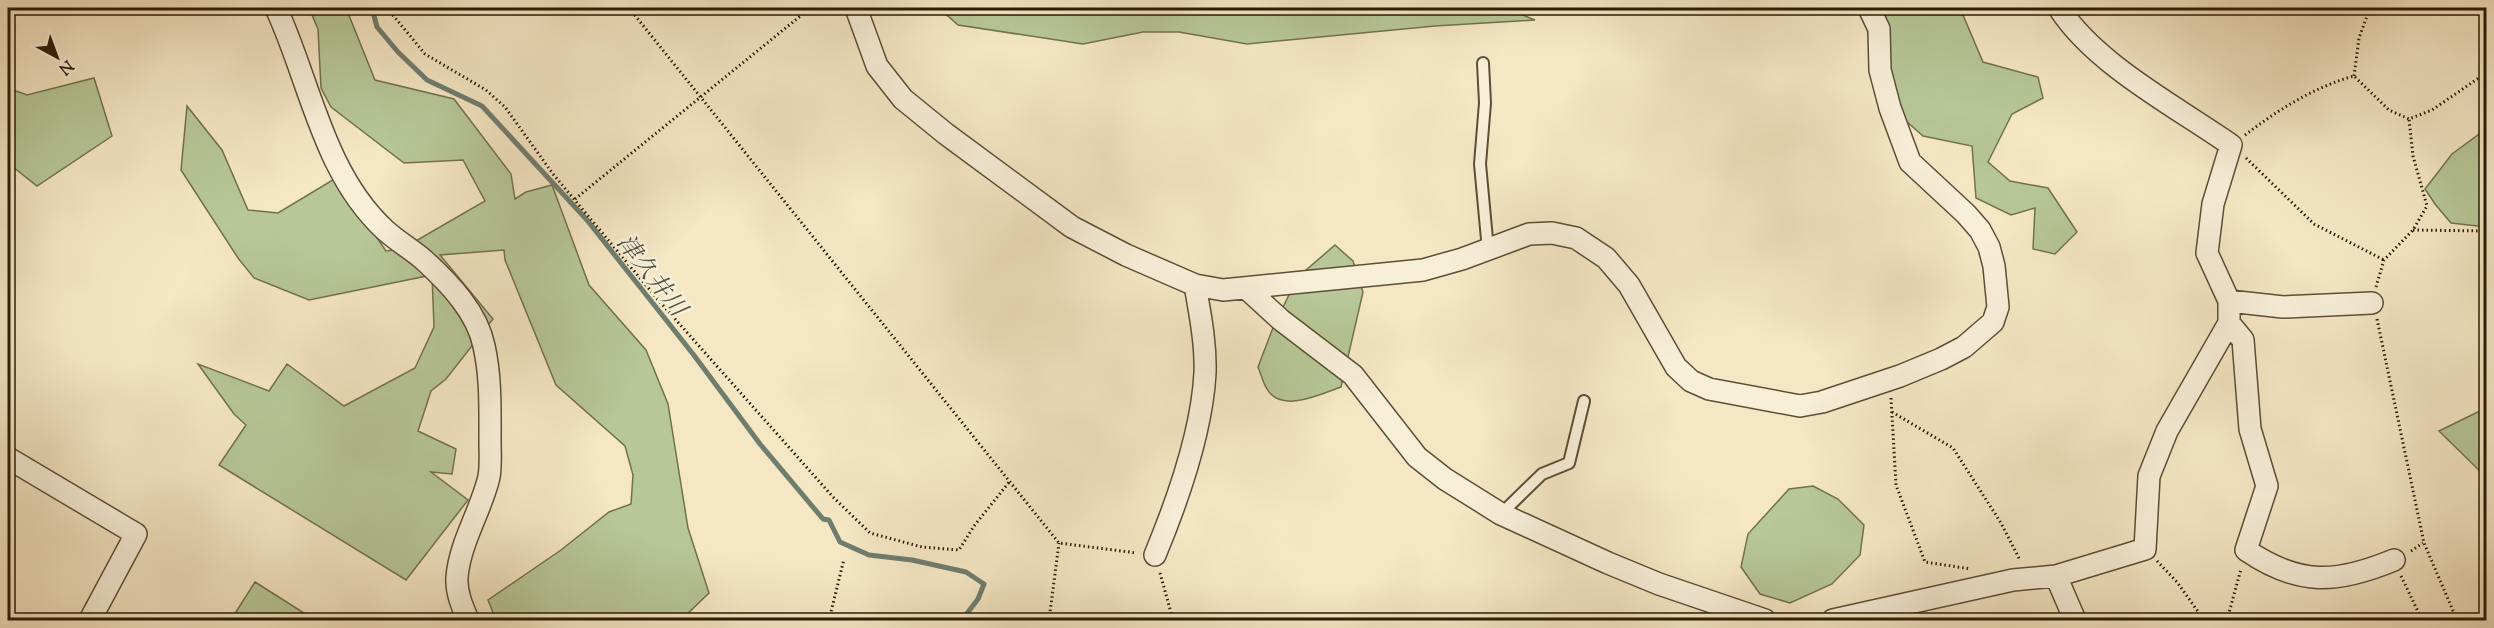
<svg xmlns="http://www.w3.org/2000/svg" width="2494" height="628" viewBox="0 0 2494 628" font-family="'Sorts Mill Goudy','Noto Serif JP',serif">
  <rect width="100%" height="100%" fill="#f5e7c4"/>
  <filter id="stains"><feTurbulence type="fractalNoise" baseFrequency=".00333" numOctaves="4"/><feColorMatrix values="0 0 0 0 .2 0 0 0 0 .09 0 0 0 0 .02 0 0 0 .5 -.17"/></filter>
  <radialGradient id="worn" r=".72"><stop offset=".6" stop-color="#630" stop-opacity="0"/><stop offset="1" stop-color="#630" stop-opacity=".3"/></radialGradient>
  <path fill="#b7c797" stroke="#71714e" stroke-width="1.5" d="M309,8h37l29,72 79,19 57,75 4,25 11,-7 26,-7 37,100 57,65 22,54 20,124 21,65 -28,27h-185l-8,-20 73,-50 48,-38 22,-8 2,-29 -8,-29 -69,-61 -51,-125 -1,-10 -64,5 53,64 -47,60 -15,12 -13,40 38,18 -4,25 -21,-2 37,28 -62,80 -187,-115 27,-40 -12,-11 -36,-50 71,27 18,-27 57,42 71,-38 19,-41 -2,-52 -123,25 -55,-22 -16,-20 -57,-88 6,-64 35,44 26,60 30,3 58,-35 50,73 16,-2 83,-48 -22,-41 -59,3 -73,-56 -10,-19 -3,-59z
    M939,8h567l29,12 -100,6 -188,18 -68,-12h-36l-60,12 -125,-19z
    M1886,8h74l23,54 55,15 5,21 -31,16 -24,48 22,19 38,7 29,44 -22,22 -22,-5 2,-41 -24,7 -35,-17 -4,-52 -49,-10 -18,-16 -17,-33 -7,-50z
    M94,78l18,58 -75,50 -29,-23v-75l19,7z
    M2486,129v98l-35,-4 -16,-19 -10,-15 27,-35z
    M1335,245l18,16 10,31 -22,95c-20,7 -60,27 -74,2 -4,-6 -6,-15 -9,-22l16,-42 24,-48z
    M2486,408v69l-47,-46z
    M1813,486l25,13 26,26 -4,30 -28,29 -42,19 -30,-9 -19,-27 7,-33 41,-45z
    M255,582l60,38h-72l-9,-5z"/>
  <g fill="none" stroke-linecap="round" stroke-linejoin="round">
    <path stroke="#6f7d6f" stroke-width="5" d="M372,8l5,19 21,25 29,28 55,26 105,114 106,134 67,90 63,75 6,1 11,22 29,13 43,5 54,12 18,12 -6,15 -13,17v4"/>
    <g stroke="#5e4e35" stroke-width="14">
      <path id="service" d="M1483,63l2,40 -5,61 8,86
        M1501,514l41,-40 27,-11 15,-62"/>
    </g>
    <g stroke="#5e4e35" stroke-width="24">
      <path id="minor" d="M276,8c34,73 47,165 109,222 13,12 28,20 40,31 25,23 52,51 59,85 7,31 6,63 6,95 0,12 1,25 -1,36 -8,34 -29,65 -32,100 -1,15 5,29 11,43
        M856,8l21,58 26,33 43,35 126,93 54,28 69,30 28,5 200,-20 39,-11 67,-25 23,-1 24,5 30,20 23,27 47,82 15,14 18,8 91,17 22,-4 78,-26 41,-17 23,-12 29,-25 5,-15 -4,-41 -5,-19 -9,-17 -14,-16 -56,-52 -20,-54 -10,-38 -1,-41 -10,-21
        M2059,8c36,56 116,98 172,137l-18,59 -6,49 22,48v22l14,17 7,89 17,57 -21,64c53,36 90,34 148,10
        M1246,288l35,32 72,55 64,82 28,22 56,35 107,49 51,21 106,36
        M2229,301l54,6 89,-4
        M8,458l128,76 -46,86
        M1155,555c22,-53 47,-124 50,-182 1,-30 -5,-59 -10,-88
        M2056,576l89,-27 4,-73 18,-45 62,-108
        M1833,620l180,-40 43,-4 19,44"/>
    </g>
    <path stroke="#2b1b05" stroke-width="3" stroke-dasharray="1.5 3" stroke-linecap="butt" d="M387,8l38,46 61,36 19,17 48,67 107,128 173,195 37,36 52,14 37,3 15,-24 36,-45
      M629,8l430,535 78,10
      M2354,76l5,-38 11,-30
      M2245,135c33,-25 69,-48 109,-59l35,34 20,9 23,-9 54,-37
      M2246,158l68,66 70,36
      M575,199l234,-190 8,-1
      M2413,230l73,1
      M2376,287l8,-27 29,-30 14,-24 -14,-50 -4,-37
      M2377,319l47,224 33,77
      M1891,398l5,87 29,77 46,7
      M1892,412l61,36 48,75 19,37
      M2411,551l12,-8
      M2157,561l20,21 27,38
      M1160,573l13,47
      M2401,576l21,44
      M829,620l15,-61
      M1049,620l10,-77
      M2227,620l14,-51"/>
    <use href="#service" stroke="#f8efd9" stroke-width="10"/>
    <use href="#minor" stroke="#f8efd9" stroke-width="21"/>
  </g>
  <g text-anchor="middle" stroke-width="5" stroke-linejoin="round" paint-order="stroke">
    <g font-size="24" font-style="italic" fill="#535443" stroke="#f8efd9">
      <text transform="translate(652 275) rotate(52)" y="8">津久井川</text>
    </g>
  </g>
  <rect width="2494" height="628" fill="none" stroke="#f5e7c4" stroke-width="30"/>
  <rect x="9" y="9" width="2476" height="610" fill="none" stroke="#2b1b05" stroke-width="3"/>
  <rect x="15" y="15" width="2464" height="598" fill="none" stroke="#2b1b05" stroke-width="1.5"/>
  <g transform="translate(57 57) rotate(139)" stroke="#f8efd9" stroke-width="4.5" paint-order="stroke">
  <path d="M0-4.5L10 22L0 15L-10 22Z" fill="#2b1b05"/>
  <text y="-9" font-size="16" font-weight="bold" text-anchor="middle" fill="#2b1b05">N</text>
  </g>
  <rect width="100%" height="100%" filter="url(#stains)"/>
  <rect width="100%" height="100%" fill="url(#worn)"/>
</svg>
